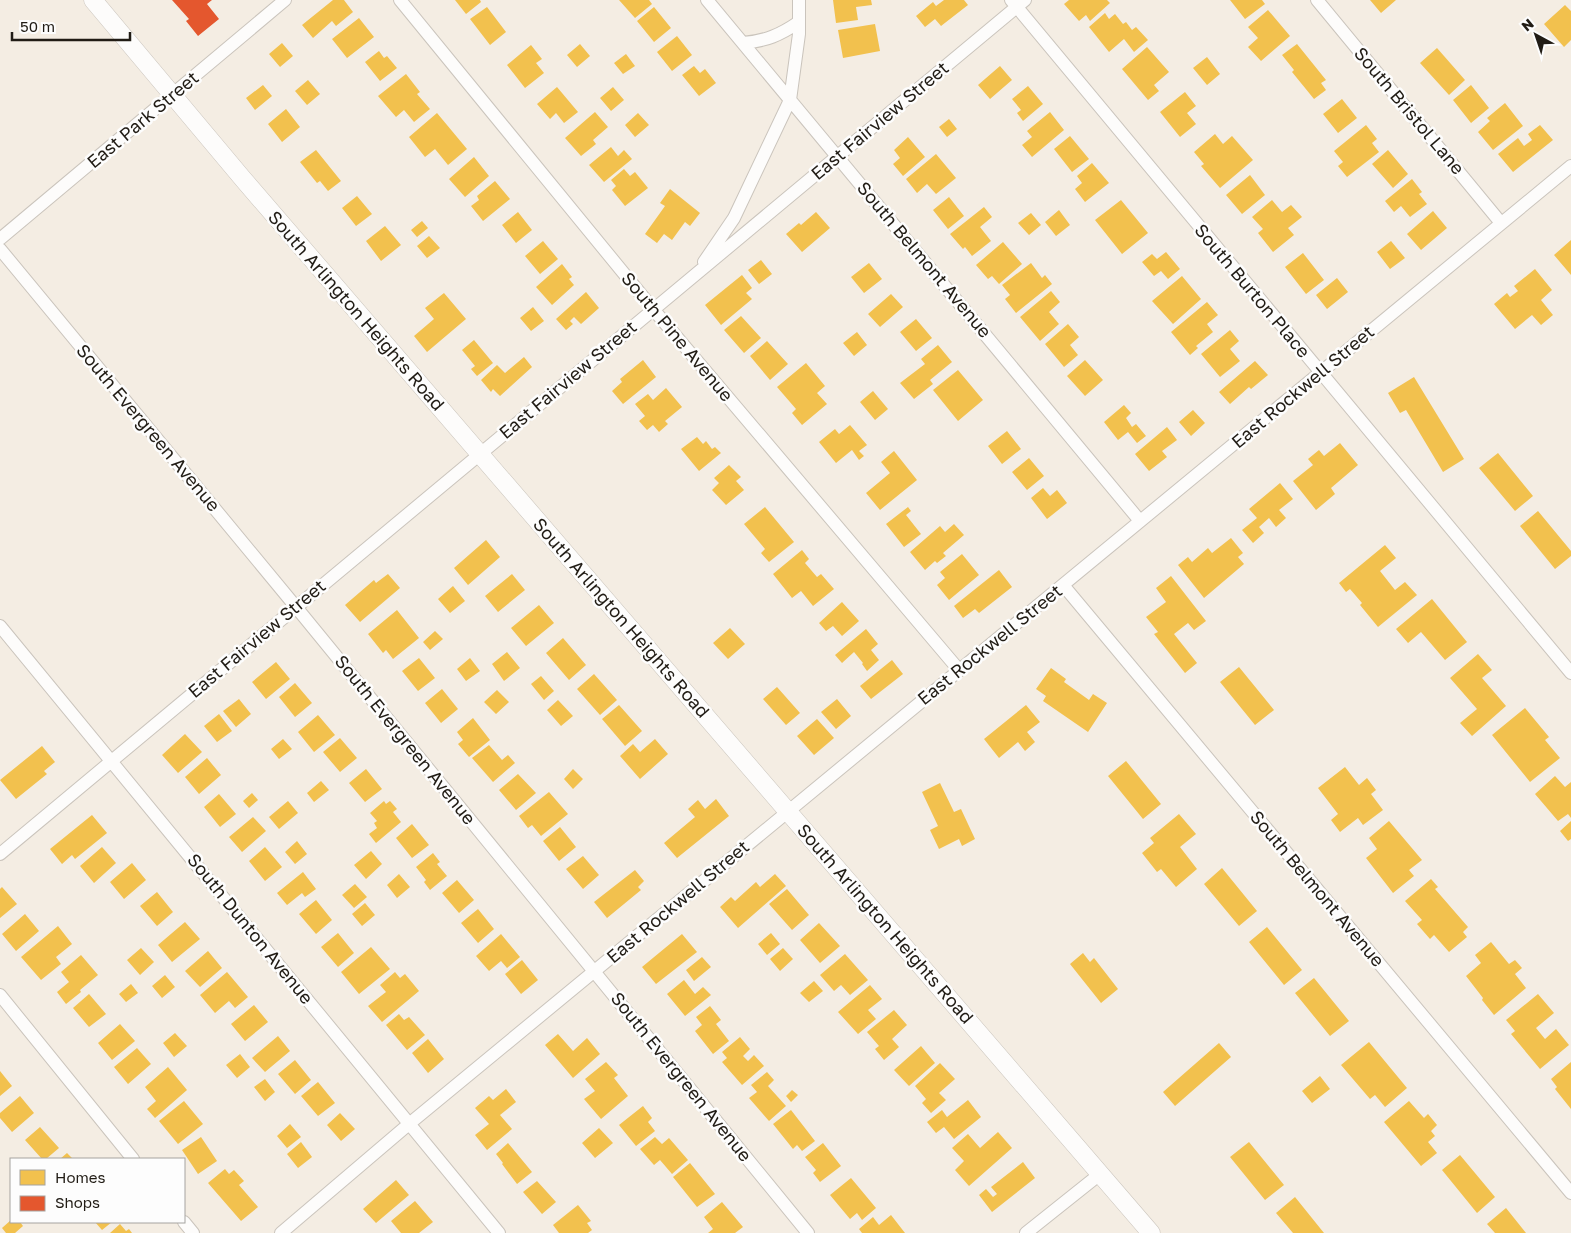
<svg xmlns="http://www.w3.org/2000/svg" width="1571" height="1233" viewBox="0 0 1571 1233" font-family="'Golos Text',sans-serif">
  <rect width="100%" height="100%" fill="#f4ede3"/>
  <path fill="#f2c14e" d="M333,0h11l9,12 -17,14 -4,-5 -19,17 -11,-13z
    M455,0h25l1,2 -15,12z
    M619,0h30l3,4 -17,14z
    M833,0h38l1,5 -16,2 2,13 -22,3z
    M944,0h20l4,5 -27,21 -6,-7 -10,8 -9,-11 17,-14 3,4z
    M1069,0h38l3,3 -20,18 -4,-6 -7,6 -15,-17z
    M1230,0h32l3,4 -20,15z
    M1370,0h26l-15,13z
    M1565,5l6,6v29l-7,7 -20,-23z
    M487,7l19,25 -16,13 -20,-26z
    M654,7l17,21 -17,14 -17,-21z
    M1268,10l22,26 -29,25 -13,-14 10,-9 -10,-11z
    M1105,13l4,6 6,-5 8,10 3,-2 6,8 4,-3 12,13 -14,12 -10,-13 -15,13 -20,-25z
    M359,18l15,19 -27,21 -15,-19z
    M875,24l5,27 -37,7 -5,-28z
    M677,36l15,19 -20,16 -15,-19z
    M282,43l11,13 -13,11 -11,-13z
    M580,44l10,12 -13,11 -10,-12z
    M1297,44l29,36 -5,3 5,7 -12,9 -22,-27 2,-2 -12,-15z
    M531,45l11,14 -6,4 8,10 -19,15 -18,-23z
    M1147,47l22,25 -15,13 5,6 -11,9 -26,-31z
    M1437,48l28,32 -16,15 -29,-32z
    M379,51l5,7 3,-2 10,12 -17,13 -15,-19z
    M626,54l9,12 -12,8 -9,-11z
    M1207,57l13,17 -13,11 -14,-17z
    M694,66l6,7 5,-4 11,14 -17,13 -17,-21z
    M1000,66l12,14 -22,19 -12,-14z
    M406,74l14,18 -3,2 13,15 -16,13 -10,-12 -8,7 -18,-21z
    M308,80l12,14 -13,11 -12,-14z
    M263,85l9,11 -17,14 -9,-12z
    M1471,85l18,23 -18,15 -18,-23z
    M1028,86l15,18 -20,17 -6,-8 4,-3 -9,-11z
    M557,87l21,25 -14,11 -8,-10 -6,6 -13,-15z
    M613,87l11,13 -13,11 -11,-13z
    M1185,92l11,14 -9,7 9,11 -16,13 -20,-25z
    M1342,99l15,19 -19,15 -15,-19z
    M1505,103l18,23 -30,24 -15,-18 12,-11 -3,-3z
    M286,109l14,18 -18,15 -14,-18z
    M595,112l13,15 -15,13 3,4 -15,12 -16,-18z
    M1050,112l14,18 -32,27 -10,-12 10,-8 -5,-6z
    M437,113l30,36 -19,16 -13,-16 -10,8 -16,-20z
    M638,113l11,12 -14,12 -10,-12z
    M949,119l8,10 -10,8 -8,-10z
    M1366,125l11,14 -5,4 7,9 -32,25 -9,-11 5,-4 -9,-11z
    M1540,125l13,15 -40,32 -15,-18 20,-16 6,8 8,-6 -4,-6z
    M1215,134l8,10 9,-8 21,24 -33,28 -19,-22 3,-2 -10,-12z
    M1070,136l19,23 -17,13 -18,-23z
    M908,137l17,20 -22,19 -10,-12 7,-6 -6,-8z
    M611,147l7,9 6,-6 8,9 -28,23 -15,-17z
    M316,150l25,31 -13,10 -8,-10 -3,2 -17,-21z
    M1388,150l20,24 -15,14 -21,-24z
    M936,154l20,24 -20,16 -9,-10 -10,9 -11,-14z
    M474,157l15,19 -24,21 -16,-18z
    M1092,163l17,20 -24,19 -10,-13 7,-6 -5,-7z
    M624,169l6,7 5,-4 13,16 -23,18 -13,-16 4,-4 -5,-6z
    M1250,175l15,20 -23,19 -16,-19z
    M1412,179l10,13 -3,2 8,10 -17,13 -9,-11 -7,6 -9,-11z
    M495,181l15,18 -27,22 -12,-15 8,-6 -2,-4z
    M670,189l30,24 -10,13 -5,-4 -13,18 -8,-6 -7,9 -12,-9 20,-28 -5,-3z
    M357,196l15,18 -16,12 -14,-18z
    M949,197l15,19 -16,13 -15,-19z
    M1121,200l27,33 -26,21 -27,-34z
    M1272,200l10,12 9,-7 11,12 -14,11 6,7 -21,17 -15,-19 5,-4 -11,-12z
    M984,207l8,10 -12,10 11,14 -19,15 -7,-9 -2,2 -13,-15z
    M1059,210l11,15 -14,11 -11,-14z
    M1433,211l14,17 -26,22 -14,-16z
    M518,212l14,18 -16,13 -14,-18z
    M816,212l14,16 -28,24 -16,-18 13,-11 2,2z
    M1031,213l10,12 -12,10 -11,-12z
    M422,221l6,7 -11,9 -6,-7z
    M385,226l16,19 -20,16 -15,-20z
    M429,236l11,12 -13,10 -10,-12z
    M1571,240v35l-17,-20z
    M543,241l15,18 -18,15 -15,-18z
    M1391,241l14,17 -15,11 -13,-17z
    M1003,242l19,22 -23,20 -7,-8 -4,3 -12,-14z
    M1166,252l14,17 -12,10 -7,-8 -7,5 -12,-14 10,-8 5,5z
    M1303,253l21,27 -18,14 -21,-27z
    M761,260l11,14 -13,10 -11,-14z
    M869,263l13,16 -18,14 -13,-16z
    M1031,263l11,15 3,-3 7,9 -36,29 -11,-14 5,-4 -8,-10z
    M562,264l10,13 -3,2 5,6 -22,20 -16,-18z
    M1535,269l17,21 -11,10 12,15 -12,10 -9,-10 -17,14 -21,-25 13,-11 3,4 8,-6 -4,-5z
    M742,275l10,13 -6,5 6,6 -31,26 -16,-20z
    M1182,276l19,23 -28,25 -21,-23z
    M1337,278l11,14 -21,17 -11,-14z
    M1051,291l9,11 -11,10 10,12 -19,17 -20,-24z
    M586,292l13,16 -18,16 -7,-7 -4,4 3,3 -7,6 -10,-11z
    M444,293l22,26 -39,33 -13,-16 20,-17 -9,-11z
    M891,294l12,13 -23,20 -12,-13z
    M1207,302l11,13 -11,9 6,8 -17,14 2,2 -8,7 -19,-23z
    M533,307l11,14 -13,10 -11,-13z
    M741,316l20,22 -17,15 -20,-23z
    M916,319l16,19 -16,13 -16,-19z
    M1068,324l11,13 -9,8 8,10 -14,12 -19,-23z
    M1230,330l9,11 -9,8 10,12 -20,16 -19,-23z
    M857,332l10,13 -13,11 -11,-13z
    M474,340l19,23 -16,13 -6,-7 4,-3 -13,-16z
    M767,341l21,23 -18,16 -20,-24z
    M938,345l14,17 -22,18 3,4 -19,15 -14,-16 25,-19 -4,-5z
    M524,357l8,10 -32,29 -7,-7 -2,3 -10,-12 16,-15 8,8z
    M643,360l13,17 -33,27 -11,-13 10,-9 -2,-3z
    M1085,360l18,20 -18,16 -18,-20z
    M1255,361l13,14 -17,14 -2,-2 -19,17 -11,-12z
    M806,363l19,23 -8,7 10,11 -25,21 -10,-12 4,-4 -19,-22z
    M958,370l25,30 -25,21 -25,-31z
    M1414,377l50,82 -21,13 -37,-62 -6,3 -12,-20z
    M666,388l16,19 -17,14 3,3 -9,8 -6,-7 -6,5 -8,-9 6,-5 -10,-12 13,-10 5,6z
    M873,391l15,18 -13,11 -15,-18z
    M1124,405l7,8 -5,5 6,9 4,-3 10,12 -9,7 -9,-11 -10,8 -14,-18z
    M1193,410l12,13 -14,13 -12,-14z
    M850,425l17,20 -8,6 5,5 -5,4 -7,-10 -16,13 -17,-21 16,-13 4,5z
    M1167,427l10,13 -15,11 5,6 -18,14 -14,-17z
    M1007,431l14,18 -19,15 -14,-18z
    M697,437l6,7 3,-3 6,8 3,-2 6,6 -22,18 -18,-22z
    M1340,443l18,22 -27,23 4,6 -19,16 -23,-29 20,-16 -5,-6 11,-9 5,6z
    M894,451l23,29 -37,30 -14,-17 24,-20 -9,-11z
    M1498,453l35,43 -18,15 -36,-43z
    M1029,458l15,18 -17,14 -15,-18z
    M729,465l12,12 -5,4 8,9 -18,15 -14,-15 7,-7 -5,-5z
    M1280,483l13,16 -14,11 7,8 -10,9 -7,-9 -10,9 5,6 -11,10 -11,-13 15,-12 -8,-9z
    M1043,488l7,8 7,-6 10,13 -20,16 -16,-21z
    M765,507l29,35 -25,20 -8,-9 4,-4 -21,-25z
    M908,507l3,4 -5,4 15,19 -17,13 -18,-23z
    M1538,511l33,40v5l-16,13 -35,-43z
    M954,524l10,11 -21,18 3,3 -9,7 -2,-2 -10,9 -15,-18 30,-26 5,6z
    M1231,538l12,15 -5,4 6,7 -40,34 -26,-33 10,-8 4,5 16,-14 4,5z
    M486,540l14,17 -32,28 -14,-17z
    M1385,545l11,13 -16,13 15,19 10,-8 12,13 -39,32 -18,-22 2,-2 -12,-14 -4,3 -7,-9z
    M802,550l7,9 -4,4 12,14 4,-3 13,15 -21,17 -12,-15 -9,7 -19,-24z
    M962,554l17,21 -30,25 -12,-15 8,-7 -5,-6z
    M999,570l13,17 -33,26 -4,-4 -12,9 -9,-12z
    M388,574l12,14 -40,34 -15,-17 29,-25 2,3z
    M512,574l13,16 -27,22 -13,-16z
    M1171,576l35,45 -12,9 -6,-7 -14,11 23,29 -12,10 -31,-39 4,-2 -12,-15 20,-15 -10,-14z
    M453,586l12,15 -15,12 -12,-14z
    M1432,599l35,43 -22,18 -24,-28 -13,11 -12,-14z
    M842,602l17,19 -17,15 -9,-10 -7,5 -7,-8z
    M539,605l15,18 -28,23 -15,-18z
    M397,610l22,28 -26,21 -7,-9 -3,3 -15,-19z
    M730,628l15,16 -17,15 -15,-16z
    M866,629l12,15 -7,6 8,10 -12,11 -5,-7 1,-1 -9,-11 -12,11 -7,-8z
    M435,631l8,8 -13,11 -7,-8z
    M563,638l23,27 -17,15 -23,-27z
    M507,652l13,16 -16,13 -12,-17z
    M1478,654l14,16 -10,8 24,28 -34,30 -12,-13 17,-14 -27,-31z
    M419,658l16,20 -17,13 -16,-20z
    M470,658l10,13 -14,10 -9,-12z
    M892,660l11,14 -32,25 -11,-13z
    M276,662l14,17 -24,20 -14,-17z
    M1239,667l35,43 -19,15 -35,-43z
    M1051,668l15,11 -2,3 25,18 4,-6 14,9 -19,29 -45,-31 3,-5 -10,-7z
    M594,674l23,26 -17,15 -23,-26z
    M541,676l13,15 -10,9 -13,-16z
    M295,683l17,20 -17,14 -16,-20z
    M777,687l23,26 -14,12 -23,-26z
    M442,689l16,20 -17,14 -16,-20z
    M497,690l12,12 -13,12 -12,-12z
    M239,699l12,15 -15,13 -13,-16z
    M837,699l14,17 -15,13 -15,-17z
    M558,700l15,16 -12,10 -14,-16z
    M619,705l23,26 -17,15 -23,-27z
    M1026,705l14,17 -13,10 8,10 -10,9 -7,-9 -19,16 -15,-19z
    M1525,708l24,29 -4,3 15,18 -30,24 -38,-47z
    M219,714l13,17 -15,11 -13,-16z
    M318,715l17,20 -21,17 -16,-20z
    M473,718l17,22 -21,17 -11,-13 5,-4 -6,-8z
    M817,719l17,19 -20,17 -17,-19z
    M185,734l17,18 -24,21 -16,-18z
    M340,738l17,20 -17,14 -17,-20z
    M283,739l9,10 -13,10 -8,-10z
    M655,739l13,15 -28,25 -20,-23 13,-12 7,8z
    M489,745l13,15 6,-5 7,8 -22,19 -21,-24z
    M42,746l13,16 -11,9 3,3 -31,25 -16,-19z
    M207,758l14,17 -22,19 -14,-17z
    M1126,761l35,43 -18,15 -35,-43z
    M1345,767l14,18 8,-7 9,12 -5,4 12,16 -20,15 -5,-7 -18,14 -9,-12 7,-6 -20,-26z
    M366,769l16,20 -17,13 -16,-19z
    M573,769l10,10 -10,10 -9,-10z
    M518,774l18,19 -20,17 -17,-20z
    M1555,776l10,11 6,-5v36l-3,-4 -10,7 -23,-27z
    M321,781l8,9 -15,12 -7,-9z
    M940,783l14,29 7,-3 14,30 -13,7 -3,-7 -20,10 -9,-19 8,-4 -16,-34z
    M549,792l19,22 -27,22 -9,-11 -4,3 -9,-12z
    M252,793l6,7 -9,8 -6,-7z
    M219,794l17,20 -16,13 -16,-20z
    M716,799l13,17 -52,42 -13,-15 31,-26 -7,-8 10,-9 7,9z
    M288,801l10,12 -19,16 -10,-12z
    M384,801l2,3 4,-3 7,8 -4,3 8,10 -25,21 -7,-9 8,-6 -3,-5 3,-2 -7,-8z
    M1179,814l17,20 -16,13 17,22 -21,18 -15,-18 -4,3 -15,-19 12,-10 -4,-5z
    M92,815l15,18 -32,26 -3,-4 -10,9 -12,-15z
    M253,817l13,14 -24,21 -13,-15z
    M1389,821l33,39 -13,10 5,6 -21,17 -27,-35 11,-9 -8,-11z
    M1571,821v18l-3,2 -8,-10z
    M412,824l17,21 -17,13 -16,-20z
    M560,827l16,20 -17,14 -16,-20z
    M297,841l10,13 -12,10 -10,-12z
    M102,847l14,16 -22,20 -14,-17z
    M265,847l17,20 -17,14 -16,-20z
    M371,851l11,13 -16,15 -12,-14z
    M433,853l7,9 -3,2 10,12 -17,14 -6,-8 2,-2 -10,-13z
    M583,856l16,19 -16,14 -17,-20z
    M132,863l14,17 -22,19 -14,-17z
    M1222,868l35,43 -18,15 -35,-42z
    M635,870l9,11 -6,6 3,3 -34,28 -13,-16z
    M303,872l13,17 -11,8 -3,-4 -15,12 -10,-12z
    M399,874l11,13 -13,11 -10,-13z
    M775,874l11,12 -48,42 -18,-21 11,-10 4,4 21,-19 4,5z
    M1431,879l7,8 -3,2 33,38 -5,5 4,5 -18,15 -15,-17 -4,4 -13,-15 5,-4 -17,-19z
    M457,880l17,20 -15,13 -17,-20z
    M355,884l12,13 -13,11 -12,-13z
    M2,887l15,17 -17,14v-29z
    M787,889l22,26 -17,15 -23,-26z
    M157,892l16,20 -16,14 -17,-20z
    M316,900l16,20 -16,14 -17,-20z
    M365,903l10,12 -13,11 -10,-12z
    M478,909l16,20 -16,14 -17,-20z
    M25,914l14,17 -23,20 -14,-17z
    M185,922l15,17 -28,23 -14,-17z
    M819,923l21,23 -20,17 -20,-23z
    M58,926l14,18 -16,13 5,7 -20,16 -20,-23z
    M1267,927l35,43 -18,15 -35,-43z
    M338,933l16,20 -16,14 -17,-20z
    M771,933l9,11 -13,11 -9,-11z
    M501,934l19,23 -13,11 -6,-7 -12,10 -13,-15z
    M682,934l15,18 -41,32 -14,-17z
    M1491,942l18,22 6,-4 7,8 -7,6 11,14 -32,27 -12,-15 1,-2 -17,-22 15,-13 -6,-8z
    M371,947l19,22 -31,25 -18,-22z
    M141,948l13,14 -14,13 -13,-15z
    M783,948l10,11 -13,12 -10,-12z
    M208,951l14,17 -22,19 -15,-16z
    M1083,953l7,9 4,-4 24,31 -17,14 -31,-39z
    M845,954l23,26 -18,15 -9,-10 -7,6 -14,-16z
    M81,955l17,20 -18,15 1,2 -15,12 -9,-12 12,-10 -8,-10z
    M702,957l9,10 -17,14 -8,-11z
    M522,960l16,20 -17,14 -16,-20z
    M227,972l21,25 -13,11 -6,-7 -14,12 -15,-18z
    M395,972l5,6 5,-4 14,17 -37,31 -14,-16 18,-14 -6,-7z
    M165,975l10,12 -13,11 -10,-12z
    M1314,978l35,43 -19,15 -35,-43z
    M684,980l11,14 8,-7 8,8 -26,21 -18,-22z
    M814,981l9,10 -14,11 -9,-9z
    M131,984l7,9 -12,9 -7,-8z
    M870,985l12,14 -14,11 8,9 -18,15 -20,-22z
    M89,994l17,20 -17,13 -16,-19z
    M1538,994l16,19 -18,15 9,11 11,-10 13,16 -29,24 -29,-35 4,-3 -9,-11z
    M254,1005l14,17 -23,19 -14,-17z
    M710,1006l11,14 -5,4 13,17 -16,13 -18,-23 7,-6 -6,-8z
    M894,1010l13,15 -15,14 7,8 -15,13 -9,-11 4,-3 -12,-14z
    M399,1014l5,6 5,-3 16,18 -18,15 -21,-25z
    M120,1024l15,17 -23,19 -14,-17z
    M175,1033l12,13 -13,11 -11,-14z
    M558,1034l15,17 14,-13 13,16 -27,24 -28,-33z
    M278,1036l12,15 -25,21 -13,-14z
    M740,1037l10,12 -7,7 5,5 6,-6 10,11 -22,19 -20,-23 5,-4 -5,-6z
    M428,1039l16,20 -16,14 -16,-20z
    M1369,1042l38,46 -22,19 -10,-12 -5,4 -29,-34z
    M1219,1043l12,14 -56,49 -12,-14z
    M921,1046l14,17 -26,23 -15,-16z
    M137,1048l14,16 -23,20 -14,-17z
    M240,1054l10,13 -13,11 -11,-13z
    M295,1060l16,20 -16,14 -17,-20z
    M606,1062l12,13 -4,3 14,18 -27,23 -17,-20 11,-8 -10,-12z
    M1571,1062v47l-16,-20 2,-2 -6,-8z
    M940,1063l15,16 -16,14 7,7 -15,13 -9,-10 4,-4 -11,-13z
    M168,1067l19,23 -32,28 -8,-9 9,-8 -11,-14z
    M0,1071l12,15 -12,10z
    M767,1072l7,8 -6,6 18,20 -17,15 -20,-23 8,-6 -6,-7z
    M1320,1076l10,13 -18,14 -10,-12z
    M265,1079l10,13 -10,9 -11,-14z
    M318,1082l17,21 -17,13 -17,-20z
    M506,1089l10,13 -16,13 12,14 -25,21 -12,-15 14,-11 -14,-16 14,-12 4,4z
    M792,1090l6,5 -7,7 -5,-6z
    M20,1096l14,17 -22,19 -12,-14v-5z
    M968,1100l13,17 -27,22 -10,-12 -8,6 -9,-11 15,-12 5,7z
    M184,1101l19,23 -25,20 -19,-23z
    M1409,1101l15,17 4,-4 9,11 -6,6 4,5 -7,6 9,11 -16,13 -37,-44z
    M643,1106l9,12 -4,4 7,9 -19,15 -17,-21z
    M791,1110l24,31 -13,10 -5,-6 -4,4 -20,-25z
    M340,1113l15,16 -14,12 -14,-16z
    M290,1124l11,13 -14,11 -10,-12z
    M40,1127l19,21 -13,11h-4l-17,-19z
    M599,1128l14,15 -18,15 -13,-15z
    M998,1132l14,16 -43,38 -14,-16 9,-9 -12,-13 16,-14 12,14z
    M201,1137l16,24 -19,13 -16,-24z
    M655,1137l7,7 7,-6 19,22 -16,14 -12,-14 -6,5 -14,-16z
    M301,1142l11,15 -14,11 -11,-14z
    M1249,1142l35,43 -19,15 -35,-43z
    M508,1143l24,29 -15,12 -15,-20 1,-1 -7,-9z
    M823,1143l18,23 -21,16 -7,-9 3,-3 -11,-13z
    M67,1153l6,6h-13z
    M1460,1155l35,42 -18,16 -35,-43z
    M1023,1162l12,16 -43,34 -13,-17 7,-6 7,8 4,-3 -6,-7z
    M690,1163l25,31 -18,13 -24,-30z
    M225,1169l4,5 5,-4 10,11 -5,4 19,22 -17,14 -33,-38z
    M851,1178l25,30 -14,12 -5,-7 -7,6 -20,-24z
    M396,1180l13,15 -33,28 -13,-14z
    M537,1181l19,21 -14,12 -19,-22z
    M1295,1197l29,36h-31l-17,-20z
    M415,1201l18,21 -14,11h-18l-10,-12z
    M722,1202l21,25 -8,6h-27l5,-4 -9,-12z
    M578,1205l13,16 -4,2 5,7 -4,3h-29l-6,-8z
    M1506,1208l20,25h-31l-8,-9z
    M891,1215l14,18h-43l-3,-4 14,-12 6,8z
    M11,1220v2h9l3,4 -8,7h-9l-4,-5z
    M95,1222h17l-10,8z
    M120,1224l6,7 3,-2 3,4h-22z"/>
  <path fill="#e4572e" d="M172,0h40l-5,4 12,15 -21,17 -12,-15 3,-2z"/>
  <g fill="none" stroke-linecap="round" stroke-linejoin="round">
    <g stroke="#cac4bc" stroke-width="14">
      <path id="street" d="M400,0l253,309 306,361
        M707,0l433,521
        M1011,0l560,673
        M1317,0l184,223
        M743,43c23,-2 37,-8 56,-21
        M0,239l285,-239
        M0,249l296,358 512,626
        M704,262l30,-44 56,-118 9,-66v-34
        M1063,585l508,608
        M0,626l499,607
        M0,854l1025,-854
        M0,995l133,164
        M184,1222l9,11
        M281,1233l128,-109 1162,-958
        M1026,1233l74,-59"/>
    </g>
    <g stroke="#cac4bc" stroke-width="19">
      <path id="secondary" d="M93,0l150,179 908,1054"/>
    </g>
    <use href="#street" stroke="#fdfcfb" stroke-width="12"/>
    <use href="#secondary" stroke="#fdfcfb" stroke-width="18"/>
  </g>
  <g text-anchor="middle" stroke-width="5" stroke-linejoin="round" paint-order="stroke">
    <g font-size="18" fill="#211c15" stroke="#fdfdfd">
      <text transform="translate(1409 111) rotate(50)" y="6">South Bristol Lane</text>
      <text transform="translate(143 120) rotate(-40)" y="6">East Park Street</text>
      <text transform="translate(880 121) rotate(-40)" y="6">East Fairview Street</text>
      <text transform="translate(924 260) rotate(50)" y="6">South Belmont Avenue</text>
      <text transform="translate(1252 291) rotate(50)" y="6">South Burton Place</text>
      <text transform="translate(356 311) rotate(49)" y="6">South Arlington Heights Road</text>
      <text transform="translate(677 337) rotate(50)" y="6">South Pine Avenue</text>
      <text transform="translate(568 380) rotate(-40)" y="6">East Fairview Street</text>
      <text transform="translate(1303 387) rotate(-40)" y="6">East Rockwell Street</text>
      <text transform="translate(148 428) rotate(50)" y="6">South Evergreen Avenue</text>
      <text transform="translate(621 618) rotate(49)" y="6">South Arlington Heights Road</text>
      <text transform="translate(257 639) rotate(-40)" y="6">East Fairview Street</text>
      <text transform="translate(990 645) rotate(-39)" y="6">East Rockwell Street</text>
      <text transform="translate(405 740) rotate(51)" y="6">South Evergreen Avenue</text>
      <text transform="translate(1317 889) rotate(50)" y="6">South Belmont Avenue</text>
      <text transform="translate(678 902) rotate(-40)" y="6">East Rockwell Street</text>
      <text transform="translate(885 924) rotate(49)" y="6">South Arlington Heights Road</text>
      <text transform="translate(250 929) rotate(51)" y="6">South Dunton Avenue</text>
      <text transform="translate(681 1077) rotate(51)" y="6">South Evergreen Avenue</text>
    </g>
  </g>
  <rect x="10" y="1158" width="175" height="65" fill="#fdfdfd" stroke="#a5a3a0"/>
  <rect x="20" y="1170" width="25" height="15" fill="#f2c14e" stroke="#a5a3a0"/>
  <text x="55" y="1183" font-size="15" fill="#211c15">Homes</text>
  <rect x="20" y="1196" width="25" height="15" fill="#e4572e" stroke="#a5a3a0"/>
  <text x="55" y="1208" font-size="15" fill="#211c15">Shops</text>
  <g transform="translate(1536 35) rotate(320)" stroke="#fdfdfd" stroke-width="4" paint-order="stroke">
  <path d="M0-4L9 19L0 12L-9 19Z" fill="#211c15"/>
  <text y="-8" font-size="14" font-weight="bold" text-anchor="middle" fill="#211c15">N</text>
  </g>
  <path d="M12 32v8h118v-8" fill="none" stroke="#211c15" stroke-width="2.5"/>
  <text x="20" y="32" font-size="15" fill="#211c15" stroke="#fdfdfd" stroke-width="4" paint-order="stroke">50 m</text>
</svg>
